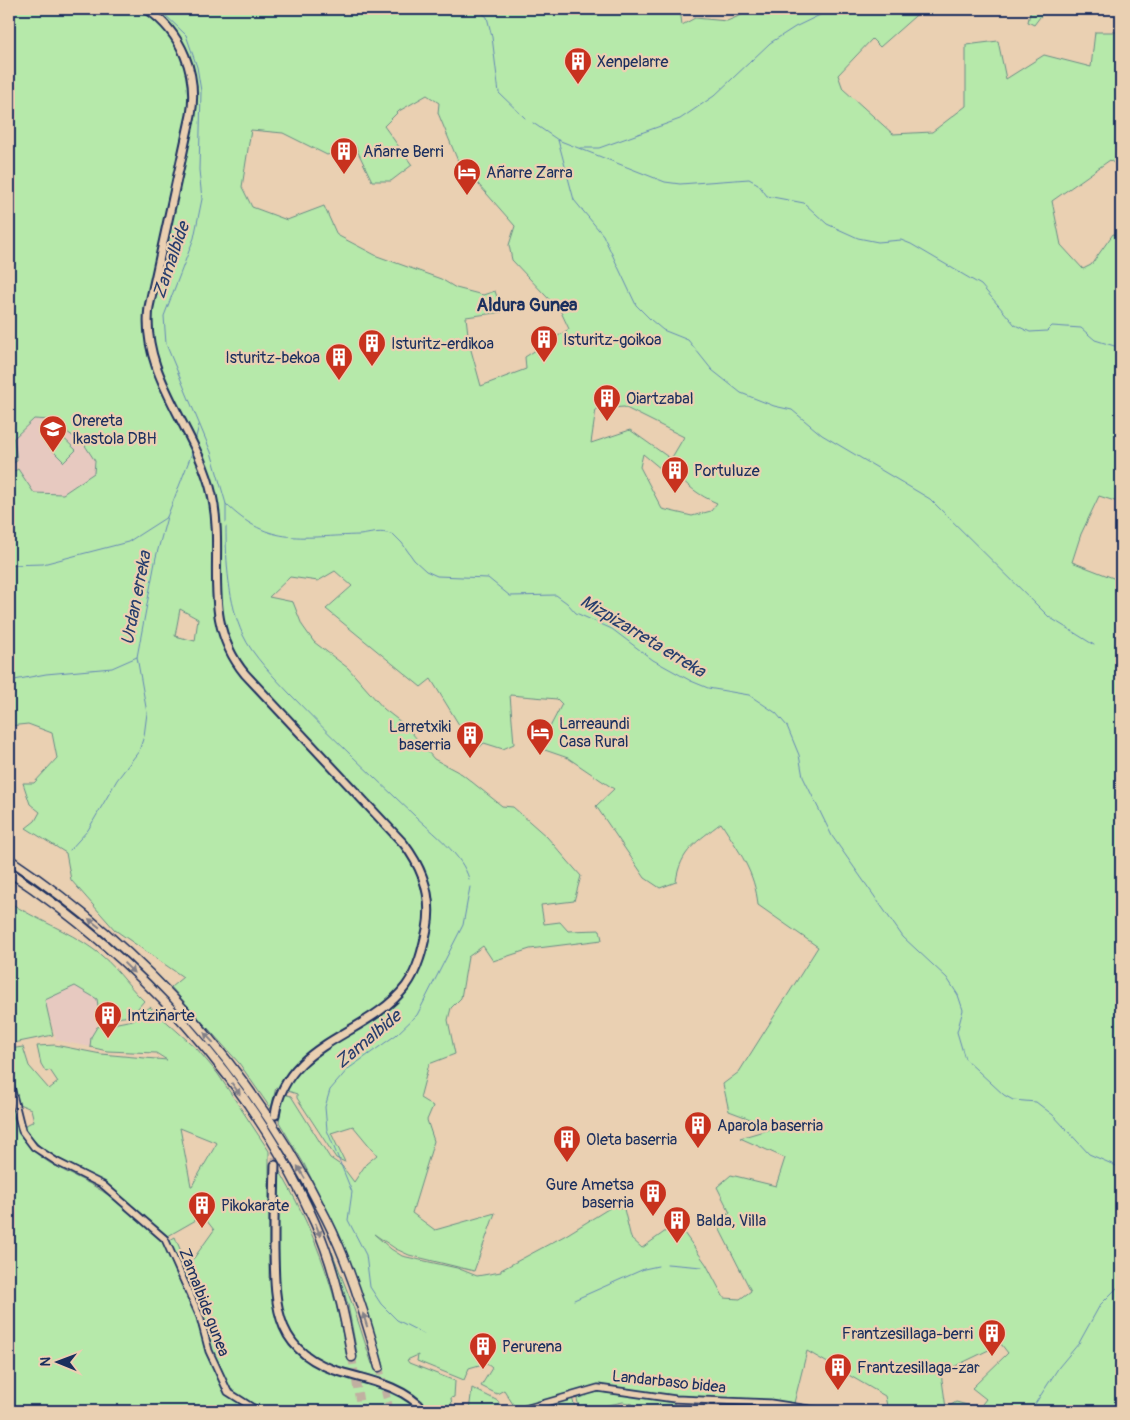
<svg xmlns="http://www.w3.org/2000/svg" width="1130" height="1420" viewBox="0 0 1130 1420" font-family="Pangolin,sans-serif">
  <rect width="100%" height="100%" fill="#ead0b2"/>
  <filter id="ink" filterUnits="userSpaceOnUse"><feTurbulence type="fractalNoise" baseFrequency=".02" numOctaves="2"/><feDisplacementMap in="SourceGraphic" scale="10" xChannelSelector="R" yChannelSelector="G"/><feConvolveMatrix kernelMatrix="1 2 1 2 8 2 1 2 1" color-interpolation-filters="sRGB"/></filter>
  <g filter="url(#ink)">
    <path fill="#e7c9c0" d="M34,419l16,1 34,24 11,17 -1,12 -31,21 -29,-1 -16,-24 -5,-31z
      M75,986l22,13 3,21 -9,17 -1,10 -34,-7 -11,-40z"/>
    <path fill="#b6e9aa" stroke="#688c84" fill-rule="evenodd" d="M9,9h671l2,16 13,-7 32,3 17,-7 -3,-5h182l-43,38 -8,-8 -34,36 5,14 50,45 39,-2 34,-26v-61l32,-4 8,38 38,-24 47,12 4,-35h26v137l-11,-9 -58,41 9,44 22,24 8,-4 22,-31 8,2v267l-22,-7 -18,38 -9,28 49,19v830h-233l-3,-15 -78,-45 -13,52 -117,-6 -84,-11 -77,23 -12,-19 -7,4 -16,-8 11,-18 -6,-5 -17,5 -5,12 -47,-19 1,-6 -11,5 2,3 46,18 -1,16 -3,1 1,7 -9,3 1,3h-14c-24,-29 -59,-37 -94,-44l-1,8c29,7 63,13 84,36h-410v-306l4,-1c3,14 5,29 14,40 17,20 43,29 65,41 28,16 58,39 76,65l2,-10 5,-3 10,24 9,-3 20,-28 -11,-14 -35,20 -49,-42 -28,-19 -46,-24 -18,-18 -3,-7 10,-5 -3,-12 -12,-5 -10,-33v-22l14,-2 6,19 20,23 9,-7 -8,-12 -4,2 -5,-8 -4,-18 18,-1 46,9 66,6 -11,-7 -49,-2 -17,-4 1,-10 6,-10 36,-7 17,-13 47,42 21,25 51,77v127l8,5 1,-115c34,58 58,119 68,186l2,3h6l3,-4 -9,-48 -16,-53 21,54 19,58 6,3 5,-4 -27,-86 -18,-45 -34,-68 -25,-42 4,-28 8,2 39,62 12,8 12,16 12,-18 11,-9 -24,-29 -22,7 14,29 -9,-4 -39,-60v-4l-21,-7 -5,22 -32,-46 -68,-76 12,-10 -68,-47 -44,-50 -5,-27 -40,-25 9,-7 5,-9 -10,-8 -7,-21h11l23,-25 -5,-25 -24,-9 -19,2v-252l9,-5 16,24 29,1 31,-21 1,-12 -11,-17 -34,-24 -16,-1 -20,19 3,23 -8,4zM427,95l12,8 -1,10 20,48 57,65 -6,19 3,15 49,52 8,17 -44,28 1,12 -45,17 -12,-43 -3,-26 36,-5 -7,-21 -12,4 -27,-7 -15,-9 -64,-23 -40,-21 -13,-29 -37,14 -35,-13 -10,-20 9,-57 32,3 44,22 28,-9 17,35h19l21,-16 -28,-39 15,-15zM624,407l60,30 -13,22 -41,-29 -39,13 5,-34zM643,454l18,15 14,2c11,15 25,25 42,32l-6,8 -19,5 -30,-7 -22,-42zM335,571l17,15 -26,23 95,78 10,-8 30,49 19,19 4,-4 19,6 11,-5 -4,-49 47,4 5,5 -23,44 29,10 46,31 -18,17 49,72 15,10 16,-6c4,-32 22,-41 45,-59 18,28 34,49 37,82l60,42 -79,125 -16,12 6,27 45,17 -34,10 45,20 -9,28 -45,-11 -14,12 13,26 -14,9 35,69 -11,8 -16,-1 -18,-34 -29,-41 -35,25 -11,-10 -7,-29 -11,-3 -47,29 -65,35v2l-24,4 -20,-8 -55,-12 -11,-7 -17,-15 22,15 13,6 65,16 21,-58 -60,17 -23,-17 22,-72 -7,-21 6,-14 -13,-8 9,-34 26,-10 -7,-34 3,-12 10,-10 7,-41 15,-11 10,15 37,-12 72,-9 -2,-10 -32,1 -8,-9 -16,2 -3,-19 33,-4 7,-25 -34,-39 -34,-30 -11,-1 -40,-32 -28,-15 -28,-33 -22,-17 -36,-41 -34,-26 -12,-17 -9,-23 -24,-5 21,-20 28,4zM180,609l18,10 -3,22 -20,-5zM180,1128l37,15 -25,43h-1zM1001,1344l7,9 -36,35 14,11 -7,9 -23,-6 -10,6 -5,-35z
      M1031,9h47l-6,4h-29l-9,12 -6,-3z
      M53,428l23,22 -12,12 -22,-22z
      M9,902c27,18 58,28 84,47 23,16 32,34 51,52l-13,15 -31,4 -3,-21 -22,-13 -30,14 8,35 -44,9z
      M472,1388l26,13 4,10h-33z
      M600,1392l72,9 7,10h4h-48l-2,-7 -10,-2 -43,9 -4,-16z
      M572,1398l4,12 -20,1 -2,-8z
      M763,1405l47,6h-48z"/>
    <g fill="none" stroke-linecap="round" stroke-linejoin="round">
      <path stroke="#6588b6" stroke-width="1" d="M159,9l27,26 11,32 4,24 -2,79 3,29 -8,39 -30,78 2,28 45,108 15,52v18
        M477,9l10,8 5,20 7,56 26,25
        M533,123l25,17 107,42 15,2 69,-5 9,5 9,12 37,7 23,21 31,14 20,4 23,-2 10,4 70,41 34,40 15,7 17,-1 5,-5 29,2 14,12 26,8
        M558,140l16,60 29,35 33,70 15,15 12,10 25,10 24,30 29,23 33,13 18,4 30,25 108,64 119,118 45,28
        M580,148h19l81,-29 34,-23 56,-53 25,-16 29,-14 15,-4
        M195,441l4,-16
        M226,504c44,44 78,32 134,31 9,-1 18,-4 27,-2l7,2 8,8 12,17 12,11 11,5 51,2 22,18 46,-1 11,8 9,10 36,16 41,31 38,21 17,7 41,7 27,18 11,13 12,29 4,22 29,59 71,101 44,41 11,17 5,15 -6,22 8,27 39,36 9,5 23,2 17,13 36,39 32,14
        M226,527c0,35 2,75 17,108 9,20 32,43 47,59 40,42 83,82 125,122 17,16 48,39 54,63
        M9,565l34,-1 85,-22 39,-25
        M9,681l37,-7 66,-6 25,-11
        M70,850l18,-20 29,-50 22,-29 5,-15 3,-23 -10,-56 19,-100 11,-40 25,-64
        M9,906h1
        M667,1264l35,3
        M574,1300l70,-31 14,-3
        M424,1334l-27,-14 -16,-16 -11,-17 -4,-32 -18,-35 4,-28 -25,-62 -2,-23 5,-17 18,-21 48,-34 21,-20 46,-90 7,-38
        M1035,1404l24,-37 20,-24 21,-38 21,-21"/>
      <path stroke="#c1b0a1" stroke-width="7" stroke-dasharray="7 3.5" stroke-linecap="butt" d="M275,1115v50"/>
      <path stroke="#c1b0a1" stroke-width="8" stroke-dasharray="8 4" stroke-linecap="butt" d="M352,1357l9,54
        M379,1367l11,44"/>
      <g stroke="#1b2f5e" stroke-width="9">
        <path id="minor" d="M9,1079l13,52 12,16 23,15 46,23 62,54 35,78 9,34 19,41 30,19
          M518,1411l80,-23 77,11 95,4 51,8"/>
      </g>
      <g stroke="#1b2f5e" stroke-width="11">
        <path id="major" d="M147,9c35,24 51,65 44,106l-42,192c-9,69 49,123 63,188 14,63 -13,123 33,179l159,170c19,25 29,53 23,85 -4,19 -9,41 -21,57 -39,51 -120,55 -131,129
          M275,1165c-1,28 -1,55 -1,83 1,61 1,106 70,125 29,8 60,14 81,38"/>
      </g>
      <g stroke="#1b2f5e" stroke-width="11">
        <path id="highway" d="M9,859c136,91 244,212 317,359 23,46 40,99 53,149
          M9,872c129,86 243,208 306,351 19,43 29,89 37,134"/>
      </g>
      <use href="#minor" stroke="#ead0b2" stroke-width="5.5"/>
      <use href="#major" stroke="#ead0b2" stroke-width="7"/>
      <use href="#highway" stroke="#ead0b2" stroke-width="8"/>
    </g>
    <defs><path id="oneway-solid" d="M-6-.8H1V-3.2L6.5 0L1 3.2V.8H-6Z" transform="scale(1.25)"/></defs>
    <g fill="#828088">
      <use href="#oneway-solid" transform="translate(94 923) rotate(-142)"/>
      <use href="#oneway-solid" transform="translate(129 968) rotate(44)"/>
      <use href="#oneway-solid" transform="translate(209 1038) rotate(-133)"/>
      <use href="#oneway-solid" transform="translate(236 1089) rotate(54)"/>
      <use href="#oneway-solid" transform="translate(301 1172) rotate(-121)"/>
      <use href="#oneway-solid" transform="translate(318 1230) rotate(69)"/>
      <use href="#oneway-solid" transform="translate(365 1320) rotate(-108)"/>
    </g>
  </g>
  <defs>
    <g id="building-pin" transform="scale(1.4375)"><path d="M0 17L-7.5 6A9.5 9.5 0 1 1 7.5 6Z" fill="#c8321e" stroke="#ead0b2"/><path d="M-4-6H4V6H1V3H-1V6H-4ZM-2.5-4.3h1.7v1.8h-1.7ZM.8-4.3h1.7v1.8H.8ZM-2.5-1h1.7V.8h-1.7ZM.8-1h1.7V.8H.8Z" fill="#fff"/></g>
    <g id="hotel-pin" transform="scale(1.4375)"><path d="M0 17L-7.5 6A9.5 9.5 0 1 1 7.5 6Z" fill="#c8321e" stroke="#ead0b2"/><path d="M-6-4.5h1.5V1H6V5H4.5V3h-9V5H-6ZM-4 0a1.8 1.8 0 1 1 3.6 0ZM.5 0V-2.5h3Q6-2.5 6 0Z" fill="#fff"/></g>
    <g id="school-pin" transform="scale(1.4375)"><path d="M0 17L-7.5 6A9.5 9.5 0 1 1 7.5 6Z" fill="#c8321e" stroke="#ead0b2"/><path d="M0-5L7-2L0 1L-7-2ZM-4 1L0 2.5L4 1V4Q0 6-4 4Z" fill="#fff"/></g>
  </defs>
  <g fill-rule="evenodd">
    <use href="#building-pin" x="578" y="61"/>
    <use href="#building-pin" x="344" y="151"/>
    <use href="#hotel-pin" x="467" y="172"/>
    <use href="#building-pin" x="544" y="339"/>
    <use href="#building-pin" x="372" y="343"/>
    <use href="#building-pin" x="339" y="357"/>
    <use href="#building-pin" x="607" y="398"/>
    <use href="#school-pin" x="53" y="429"/>
    <use href="#building-pin" x="675" y="470"/>
    <use href="#hotel-pin" x="540" y="732"/>
    <use href="#building-pin" x="470" y="735"/>
    <use href="#building-pin" x="108" y="1015"/>
    <use href="#building-pin" x="698" y="1125"/>
    <use href="#building-pin" x="567" y="1139"/>
    <use href="#building-pin" x="653" y="1193"/>
    <use href="#building-pin" x="202" y="1205"/>
    <use href="#building-pin" x="677" y="1220"/>
    <use href="#building-pin" x="992" y="1333"/>
    <use href="#building-pin" x="483" y="1346"/>
    <use href="#building-pin" x="838" y="1367"/>
  </g>
  <g text-anchor="middle" stroke-width="4.5" stroke-linejoin="round" paint-order="stroke">
    <g font-size="16" fill="#1b2f5e" stroke="#ead0b2" text-anchor="start">
      <text x="597" y="67">Xenpelarre</text>
      <text x="363" y="157">Añarre Berri</text>
      <text x="486" y="178">Añarre Zarra</text>
      <text x="563" y="345">Isturitz-goikoa</text>
      <text x="391" y="349">Isturitz-erdikoa</text>
      <text x="320" y="363" text-anchor="end">Isturitz-bekoa</text>
      <text x="626" y="404">Oiartzabal</text>
      <text x="72" y="426">Orereta<tspan x="72" dy="18">Ikastola DBH</tspan></text>
      <text x="694" y="476">Portuluze</text>
      <text x="559" y="729">Larreaundi<tspan x="559" dy="18">Casa Rural</tspan></text>
      <text x="451" y="732" text-anchor="end">Larretxiki<tspan x="451" dy="18">baserria</tspan></text>
      <text x="127" y="1021">Intziñarte</text>
      <text x="717" y="1131">Aparola baserria</text>
      <text x="586" y="1145">Oleta baserria</text>
      <text x="634" y="1190" text-anchor="end">Gure Ametsa<tspan x="634" dy="18">baserria</tspan></text>
      <text x="221" y="1211">Pikokarate</text>
      <text x="696" y="1226">Balda, Villa</text>
      <text x="973" y="1339" text-anchor="end">Frantzesillaga-berri</text>
      <text x="502" y="1352">Perurena</text>
      <text x="857" y="1373">Frantzesillaga-zar</text>
    </g>
    <g font-size="16" fill="#1b2f5e" stroke="#ead0b2">
      <text transform="translate(205 1302) rotate(69)" y="6">Zamalbide gunea</text>
      <text transform="translate(669 1381) rotate(6)" y="6">Landarbaso bidea</text>
    </g>
    <g font-size="18" font-style="italic" fill="#273e6d" stroke="#ead0b2">
      <text transform="translate(171 260) rotate(-71)" y="6">Zamalbide</text>
      <text transform="translate(136 598) rotate(-79)" y="6">Urdan erreka</text>
      <text transform="translate(643 636) rotate(31)" y="6">Mizpizarreta erreka</text>
      <text transform="translate(368 1039) rotate(-40)" y="6">Zamalbide</text>
    </g>
    <g font-size="18" font-weight="bold" fill="#1b2f5e" stroke="#ead0b2">
      <text x="527" y="311">Aldura Gunea</text>
    </g>
  </g>
  <rect width="1130" height="1420" fill="none" stroke="#ead0b2" stroke-width="30"/>
  <rect x="15" y="15" width="1100" height="1390" fill="none" stroke="#1b2f5e" stroke-width="2" filter="url(#ink)"/>
  <g transform="translate(58 1362) rotate(271)" stroke="#ead0b2" stroke-width="4" paint-order="stroke">
  <path d="M0-4L9 19L0 12L-9 19Z" fill="#1b2f5e"/>
  <text y="-8" font-size="14" font-weight="bold" text-anchor="middle" fill="#1b2f5e">N</text>
  </g>
</svg>
